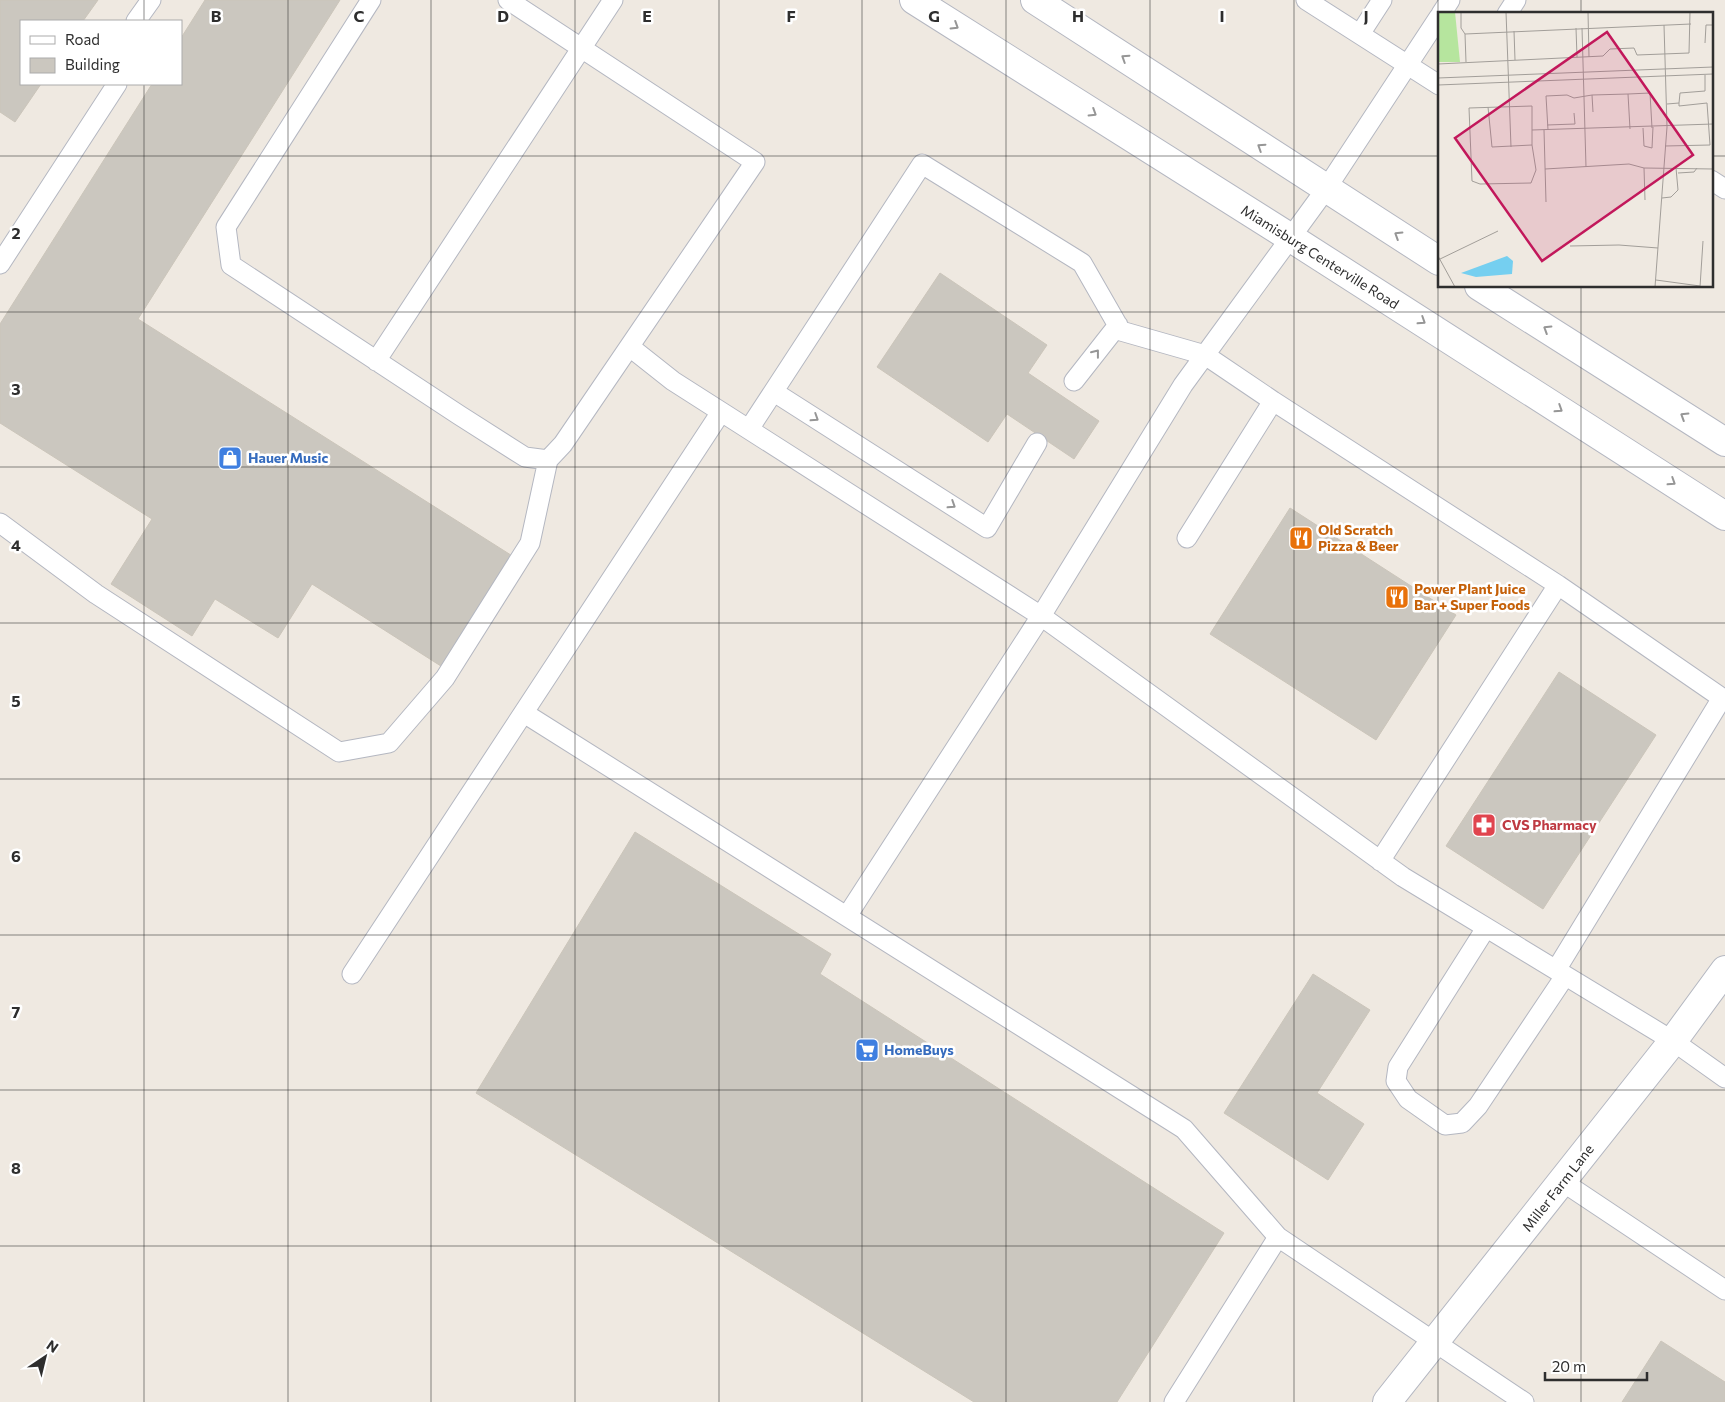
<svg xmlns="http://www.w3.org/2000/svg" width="1725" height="1402" viewBox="0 0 1725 1402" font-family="Commissioner,sans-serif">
  <rect width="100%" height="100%" fill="#efe9e1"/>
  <path fill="#cbc7bf" stroke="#cbc5ba" d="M0,0h98l-15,21h-62v63h20l-26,38 -15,-10z
    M205,0h135l-202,319 376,238 -70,111 -132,-84 -34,54 -63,-39 -23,37 -81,-52 41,-65 -152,-96v-99l152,-240h29v-46z
    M940,273l107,72 -19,28 71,48 -25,38 -67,-45 -19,28 -111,-75z
    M1290,508l166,107 -80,125 -166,-106z
    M1559,672l97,63 -113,174 -97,-63z
    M635,832l196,122 -11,20 404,259 -107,169h-143l-498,-309z
    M1313,974l57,36 -53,83 47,31 -36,56 -104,-67z
    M1661,1341l64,41v20h-103z"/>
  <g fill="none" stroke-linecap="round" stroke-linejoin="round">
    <g stroke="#b4b7c1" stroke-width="21">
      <path id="service" d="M371,0l-145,227 5,38 228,150 66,42 23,3 15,-16 192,-282 -247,-162
        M1306,0l133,85
        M1441,14l9,-14
        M1507,14l9,-14
        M136,21l15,-21
        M1360,34l22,-34
        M1711,180l14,9
        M0,264l117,-180
        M630,347l43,34 368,235 362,261 270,164 52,37
        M376,361l237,-361
        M1074,381l44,-56
        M774,392l213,136 50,-85
        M749,429l173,-265 160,99 39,68 84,24 68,46
        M0,523l96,71 243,158 50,-9 56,-65 85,-135 18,-83
        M1187,538l86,-137 285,184
        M524,713l660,416 94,108 246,165
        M1380,861l178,-276 164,113 -166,272
        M847,916l194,-300 142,-231 143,-196 113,-172
        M1486,928l-88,139 -2,14 12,18 37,26 17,-2 16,-17 87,-130
        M352,974l369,-562
        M1563,1182l162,108
        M1174,1402l104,-165"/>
    </g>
    <g stroke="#b4b7c1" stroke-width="30">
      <path id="minor" d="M1387,1402l286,-361 52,-71"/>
    </g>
    <g stroke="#b4b7c1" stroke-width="30">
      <path id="secondary" d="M914,0l377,238 434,278
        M1035,0l404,261
        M1479,286l246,156"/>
    </g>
    <use href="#service" stroke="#fff" stroke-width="19"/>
    <use href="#minor" stroke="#fff" stroke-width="28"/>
    <use href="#secondary" stroke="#fff" stroke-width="28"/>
  </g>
  <defs><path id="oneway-chevron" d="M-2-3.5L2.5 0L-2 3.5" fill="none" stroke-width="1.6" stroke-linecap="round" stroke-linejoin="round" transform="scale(1.25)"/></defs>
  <g stroke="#969696">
    <use href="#oneway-chevron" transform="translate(955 26) rotate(32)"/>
    <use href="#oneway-chevron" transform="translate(1125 58) rotate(-147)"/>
    <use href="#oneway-chevron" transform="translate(1093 113) rotate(32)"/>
    <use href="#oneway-chevron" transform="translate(1261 147) rotate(-147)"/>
    <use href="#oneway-chevron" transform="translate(1398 235) rotate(-148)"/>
    <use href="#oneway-chevron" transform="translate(1422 321) rotate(33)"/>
    <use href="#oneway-chevron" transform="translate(1547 329) rotate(-148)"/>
    <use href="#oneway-chevron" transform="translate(1096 353) rotate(-52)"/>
    <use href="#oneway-chevron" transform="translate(1559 409) rotate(33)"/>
    <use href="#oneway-chevron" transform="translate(1684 416) rotate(-148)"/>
    <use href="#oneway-chevron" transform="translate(815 418) rotate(33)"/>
    <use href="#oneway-chevron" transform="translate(1672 482) rotate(33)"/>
    <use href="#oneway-chevron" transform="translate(952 505) rotate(33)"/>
  </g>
  <path fill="none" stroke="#2e2e2e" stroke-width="1" stroke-opacity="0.55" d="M144,0v21M288,0v1402M431,0v1402M575,0v1402M719,0v1402M862,0v1402M1006,0v1402M1150,0v1402M1294,0v1402M1438,0v1402M1581,0v14M144,84v1318M0,156h1439M1711,156h14M1581,286v1116M0,312h1725M0,467h1725M0,623h1725M0,779h1725M0,935h1725M0,1090h1725M0,1246h1725"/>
  <defs>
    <g id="shop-square" transform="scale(1.25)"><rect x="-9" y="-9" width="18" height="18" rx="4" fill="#3f7fe0" stroke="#fff"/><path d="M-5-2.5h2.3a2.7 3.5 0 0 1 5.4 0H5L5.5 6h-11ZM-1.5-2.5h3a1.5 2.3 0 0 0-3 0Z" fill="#fff"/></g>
    <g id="restaurant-square" transform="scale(1.25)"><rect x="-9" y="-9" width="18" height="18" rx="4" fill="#e8710a" stroke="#fff"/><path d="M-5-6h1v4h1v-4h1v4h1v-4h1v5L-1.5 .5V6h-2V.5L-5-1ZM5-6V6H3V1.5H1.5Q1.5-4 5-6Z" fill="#fff"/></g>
    <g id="pharmacy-square" transform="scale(1.25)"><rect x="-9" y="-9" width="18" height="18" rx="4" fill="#e0444e" stroke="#fff"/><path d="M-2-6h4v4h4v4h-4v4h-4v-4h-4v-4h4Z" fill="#fff"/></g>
    <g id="supermarket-square" transform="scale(1.25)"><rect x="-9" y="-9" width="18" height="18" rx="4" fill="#3f7fe0" stroke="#fff"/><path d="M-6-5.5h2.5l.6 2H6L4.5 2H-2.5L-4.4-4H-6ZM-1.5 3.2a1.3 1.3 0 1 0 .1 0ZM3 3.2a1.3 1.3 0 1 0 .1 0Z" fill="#fff"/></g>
  </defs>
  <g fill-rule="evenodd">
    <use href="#shop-square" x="230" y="458"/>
    <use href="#restaurant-square" x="1301" y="538"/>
    <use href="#restaurant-square" x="1397" y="597"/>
    <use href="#pharmacy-square" x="1484" y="825"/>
    <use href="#supermarket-square" x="867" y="1050"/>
  </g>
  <g text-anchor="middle" stroke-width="5" stroke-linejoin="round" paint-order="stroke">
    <g font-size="14" fill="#2e2e2e" stroke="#fff">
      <text transform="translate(1320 257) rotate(32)" y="5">Miamisburg Centerville Road</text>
      <text transform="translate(1558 1188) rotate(-52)" y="5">Miller Farm Lane</text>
    </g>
    <g font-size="14" font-weight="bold" fill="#366cbe" stroke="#fff" text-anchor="start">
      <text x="248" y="463">Hauer Music</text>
      <text x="884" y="1055">HomeBuys</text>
    </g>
    <g font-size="14" font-weight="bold" fill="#c56008" stroke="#fff" text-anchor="start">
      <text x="1318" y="535">Old Scratch<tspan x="1318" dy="16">Pizza &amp; Beer</tspan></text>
      <text x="1414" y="594">Power Plant Juice<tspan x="1414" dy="16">Bar + Super Foods</tspan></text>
    </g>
    <g font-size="14" font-weight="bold" fill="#be3a42" stroke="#fff" text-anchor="start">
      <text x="1502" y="830">CVS Pharmacy</text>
    </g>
  </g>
  <g transform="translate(1438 12)">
    <rect width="275" height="275" fill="#efe9e1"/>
    <path d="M0,0h17l5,50h-22z" fill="#b6e59e"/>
    <path d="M69,244l6,5 -1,13 -36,3 -15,-4z" fill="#75cff0"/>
    <path fill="none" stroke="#a29e99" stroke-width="1" d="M23,0v16l4,6 226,-10M68,0l5,135M150,0l1,45M138,16l1,29M144,16l4,139M76,19l1,29M27,22l1,28M267,31l1,-18h7M0,52l165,-8 7,-7 24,-1 3,7 52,-2 1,-41M0,66l275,-11M0,73l275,-11M229,92l12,-1 1,-10 25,-2v-16M50,95l4,40 40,-2v-39l-63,2 3,73 8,3 51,-1 5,-13 -4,-25M155,100l-1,-17 36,-1M109,113l28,-1 -1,-11M205,116l1,18 8,2 1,-21M192,117l-2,-35 22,-1 2,35M94,118l181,-6M106,118l2,72M110,118l-2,-34 21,-1 7,3 18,-3M227,134l45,-1 -3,-42 -28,3v-3M206,156l1,32M107,157l84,-5 15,4 69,1M240,161l16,-1 3,-4M224,186l9,-1 7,-7 -2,-22M132,234l49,-1 39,3M0,244l17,31M0,248l60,-29M218,268l44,6M217,275l12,-160 -3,-102M262,275l3,-46"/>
    <path fill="#c2185b" fill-opacity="0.15" stroke="#c2185b" stroke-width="2.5" d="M169,20l86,123 -151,106 -87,-123z"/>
    <rect width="275" height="275" fill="none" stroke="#2e2e2e" stroke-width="2.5"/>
  </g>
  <g font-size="16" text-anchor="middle" font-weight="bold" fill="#2e2e2e" stroke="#fff" stroke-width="5" stroke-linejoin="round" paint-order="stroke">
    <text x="216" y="22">B</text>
    <text x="359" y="22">C</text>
    <text x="503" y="22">D</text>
    <text x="647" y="22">E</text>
    <text x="791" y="22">F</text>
    <text x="934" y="22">G</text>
    <text x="1078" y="22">H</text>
    <text x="1222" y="22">I</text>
    <text x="1366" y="22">J</text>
    <text x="16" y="239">2</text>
    <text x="16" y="395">3</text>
    <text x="16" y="551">4</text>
    <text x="16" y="707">5</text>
    <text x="16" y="862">6</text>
    <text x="16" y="1018">7</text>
    <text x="16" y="1174">8</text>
  </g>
  <rect x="20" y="20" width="162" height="65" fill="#ffffff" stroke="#ababab"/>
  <rect x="30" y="36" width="25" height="8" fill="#ffffff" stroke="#ababab"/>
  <text x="65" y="45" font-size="15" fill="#2e2e2e">Road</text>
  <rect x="30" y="58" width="25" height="15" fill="#cbc7bf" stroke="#ababab"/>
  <text x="65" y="70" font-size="15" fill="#2e2e2e">Building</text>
  <g transform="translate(45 1357) rotate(35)" stroke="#ffffff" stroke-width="4" paint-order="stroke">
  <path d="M0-4L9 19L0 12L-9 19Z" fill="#2e2e2e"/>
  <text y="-8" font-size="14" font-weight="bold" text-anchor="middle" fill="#2e2e2e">N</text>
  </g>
  <path d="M1545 1372v8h102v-8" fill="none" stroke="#2e2e2e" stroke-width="2.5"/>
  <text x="1552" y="1372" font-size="15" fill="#2e2e2e" stroke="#ffffff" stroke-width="4" paint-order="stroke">20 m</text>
</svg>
